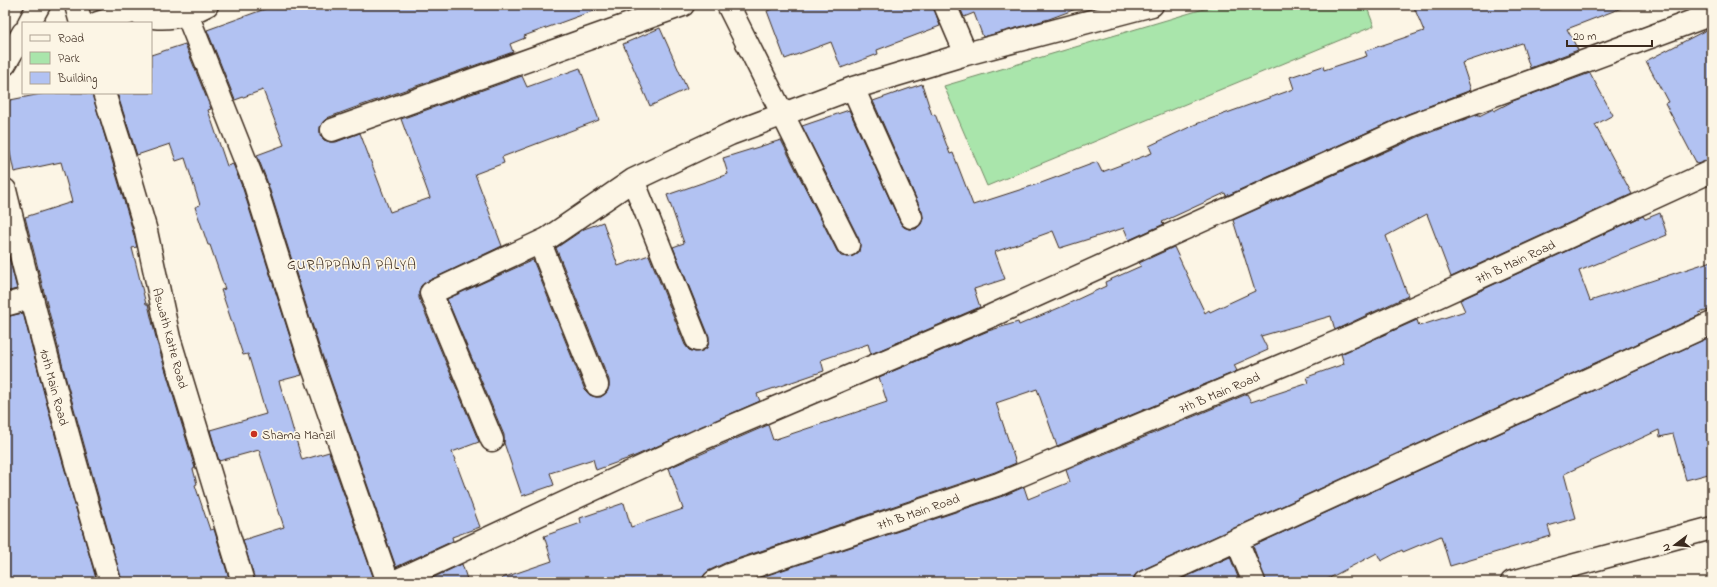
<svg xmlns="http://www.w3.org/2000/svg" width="1717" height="587" viewBox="0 0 1717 587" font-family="'Indie Flower',sans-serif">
  <rect width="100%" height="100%" fill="#fcf5e5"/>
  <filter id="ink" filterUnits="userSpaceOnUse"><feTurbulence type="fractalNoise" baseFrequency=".025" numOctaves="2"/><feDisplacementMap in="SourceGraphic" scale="8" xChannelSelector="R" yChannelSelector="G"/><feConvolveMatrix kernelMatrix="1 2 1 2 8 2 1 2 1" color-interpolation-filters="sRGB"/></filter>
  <g filter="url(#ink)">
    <path fill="#a9e5ab" stroke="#728864" d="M1217,5h149l8,21 -387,160 -43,-100z"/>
    <path fill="#b2c2f2" stroke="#3b2a1e" d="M276,5h325v3l-77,28 1,2 -15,6 3,8 -162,57 -24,9 -4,4 -3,5v8l4,5 6,2h6l24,-9 30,79 40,-14 -29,-79 121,-43 5,11 53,-19 19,52 -97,37 2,6 -29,11 27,72 -76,36 -5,4 -2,6v6l60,144 -27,10 28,75 -28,10 1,4 -57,26 -77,-221 -52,-165 -10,-26 27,-10 -21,-55 -28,10 -28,-70z
      M782,5h151l7,21 -63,24 1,4 -37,14 -10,-26 -46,17 -18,-48z
      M959,5h121l1,2 -32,12 -66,18 -9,-24 -10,4z
      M1413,5h211v2l-57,22 11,21 -48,18 -8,-25 -60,20 9,27 -63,24 -182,82 -1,-3 -63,29 2,2 -35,16 -5,-12 -64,20 -7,-17 -58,21 10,27 -31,10 6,18 -109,47 -3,-10 -47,16 3,11 -67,23 3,7 -125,55 -39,14 -3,-11 -43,14 4,12 -32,11 -18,-53v-8l-57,-136 86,-39 52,130 5,5 6,2h5l6,-5 2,-6v-6l-53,-132 28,-19 19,-7 15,44 31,-11 36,90 4,5 6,2 7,-1 5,-3 2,-6v-6l-36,-89 11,-4 -17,-48 61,-21 -5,-16 58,-18 56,111 4,5 7,1 5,-1 6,-4 1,-7 -1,-6 -57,-113 47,-16 51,112 4,5 5,2h7l5,-5 2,-6 -1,-6 -49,-111 49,-17 10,31 3,-1 15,40 3,-1 20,52 68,-22 56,-21 5,10 50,-19 -3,-7 47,-22 98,-35 -4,-12 33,-11 1,4 43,-14 -2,-5 59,-20z
      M1712,27v132l-15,5 -32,-61 3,-1 -22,-41z
      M660,28l27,61 -37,17 -27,-62z
      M185,44l26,65 -3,1 19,56 6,-2 10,25 59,186 -23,6 23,79 27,-8 46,130h-120l-12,-42 41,-13 -25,-77 -40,11 -9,-31 56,-16 -18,-60 -5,1 -22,-65 4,-1 -15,-44h-2l-13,-38 5,-2 -15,-47 -9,3 -6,-17 -33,11 -20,-62h34v-38z
      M1590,73l23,42 -18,10 37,69 -181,83 -24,-63 -41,22 22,60 -73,34 -4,-14 -70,20 7,14 -34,15 3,6 -180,75 -20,-57 -41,14 20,60 -21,9 -270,91 -17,8 -4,4 -2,5 -6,2h-194v-4l50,-17 -8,-25 37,-13 -1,-5 44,-15 7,24 52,-18 -14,-41 99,-43 5,15 114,-38 -8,-25 109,-46 30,-9 1,3 42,-18 45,-21 -1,-4 36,-16 -2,-3 35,-16 31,66 4,-3 1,2 45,-21 -22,-71 185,-83 61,-23v2l14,-7 1,2 19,-10z
      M46,93h46l38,128 7,26 -5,1 14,56h2l9,38 38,126 -2,1 4,15 -2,1 15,45 4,-1 16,53h-108l-55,-199 -42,-166 47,-15 -11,-40 -47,10 -9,-43v-28z
      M1660,213l7,22 -88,36 11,30 122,-40v48l-13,4 1,2 -560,256 -5,4 -2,7h-386l256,-86 21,-9 4,12 42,-17 -4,-12 181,-76 4,8 58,-19 -2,-6 37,-13 -3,-10 76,-34 2,6 46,-15 -5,-11 183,-84 2,3z
      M5,242l12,47 -12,3z
      M23,313l33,126 41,143h-92v-265z
      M1708,338l4,11v124l-26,7 -13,-46 -13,3 -1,-7 -95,44 12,44 -28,8 3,10 -101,30 -9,-30 -38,16 -1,-2 -21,11 -4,-8 -55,29h-56l-13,-36z
      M1230,557l10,25h-65z
      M462,564l6,18h-44z"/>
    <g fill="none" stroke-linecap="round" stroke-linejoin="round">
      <g stroke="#3b2a1e" stroke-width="25">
        <path id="street" d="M76,5l5,18
          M123,5c18,14 42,15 64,9 7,-2 14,-6 20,-9
          M728,5l120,240
          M945,5l21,49
          M187,14l68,171 52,165 81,232
          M98,23l34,-11
          M853,88l58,129
          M104,93l20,63 22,75 23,107 74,244
          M332,130l351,-125
          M633,180l64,160
          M540,243l57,142
          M5,305l26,-7
          M492,440l-61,-147 116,-54 86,-59 97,-46 123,-46 113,-34 186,-49
          M1237,541l17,41
          M394,582l308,-143 289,-123 422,-191 299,-111
          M714,582l15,-7 270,-91 355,-149 358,-164
          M1145,582l567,-259
          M1512,582l200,-54"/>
      </g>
      <g stroke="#3b2a1e" stroke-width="25">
        <path id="secondary" d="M29,23l10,-18
          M5,64l18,-31
          M5,190c32,131 66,262 105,392"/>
      </g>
      <use href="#street" stroke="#fcf5e5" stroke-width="22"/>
      <use href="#secondary" stroke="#fcf5e5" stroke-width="22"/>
    </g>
  </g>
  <circle fill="#c8321e" stroke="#fcf5e5" stroke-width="1.5" cx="254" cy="434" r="4"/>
  <g text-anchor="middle" stroke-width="3.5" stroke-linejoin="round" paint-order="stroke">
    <g font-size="13" fill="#3b2a1e" stroke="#fcf5e5">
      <text transform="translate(1515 261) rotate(-25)" y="5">7th B Main Road</text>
      <text transform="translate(171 338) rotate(75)" y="5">Aswath Katte Road</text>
      <text transform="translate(55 387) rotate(75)" y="5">10th Main Road</text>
      <text transform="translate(1219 392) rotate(-23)" y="5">7th B Main Road</text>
      <text transform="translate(918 511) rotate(-19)" y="5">7th B Main Road</text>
    </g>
    <g font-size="13" fill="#3b2a1e" stroke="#fcf5e5" text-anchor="start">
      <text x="262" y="439">Shama Manzil</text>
    </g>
    <g font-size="14" letter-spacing="1" fill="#3b2a1e" stroke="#fcf5e5">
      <text x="352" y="269">GURAPPANA PALYA</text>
    </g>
  </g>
  <rect width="1717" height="587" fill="none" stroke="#fcf5e5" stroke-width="20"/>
  <rect x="10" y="10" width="1697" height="567" fill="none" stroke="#3b2a1e" stroke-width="1.5" filter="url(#ink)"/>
  <rect x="22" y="22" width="130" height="72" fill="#fcf5e5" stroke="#afa495"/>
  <rect x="30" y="35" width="20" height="6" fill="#fcf5e5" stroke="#afa495"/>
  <text x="58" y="42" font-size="12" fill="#3b2a1e">Road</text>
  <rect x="30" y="52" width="20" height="12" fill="#a9e5ab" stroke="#afa495"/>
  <text x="58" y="62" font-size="12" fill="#3b2a1e">Park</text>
  <rect x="30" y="72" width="20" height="12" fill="#b2c2f2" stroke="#afa495"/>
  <text x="58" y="82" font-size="12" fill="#3b2a1e">Building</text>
  <g transform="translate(1675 545) rotate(254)" stroke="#fcf5e5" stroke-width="3" paint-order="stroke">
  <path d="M0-3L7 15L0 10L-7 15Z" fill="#3b2a1e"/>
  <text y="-6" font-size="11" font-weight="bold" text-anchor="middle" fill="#3b2a1e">N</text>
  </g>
  <path d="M1567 40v6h85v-6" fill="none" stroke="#3b2a1e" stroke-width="2"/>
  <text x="1573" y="40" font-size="12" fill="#3b2a1e" stroke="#fcf5e5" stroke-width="3" paint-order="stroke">20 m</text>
</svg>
